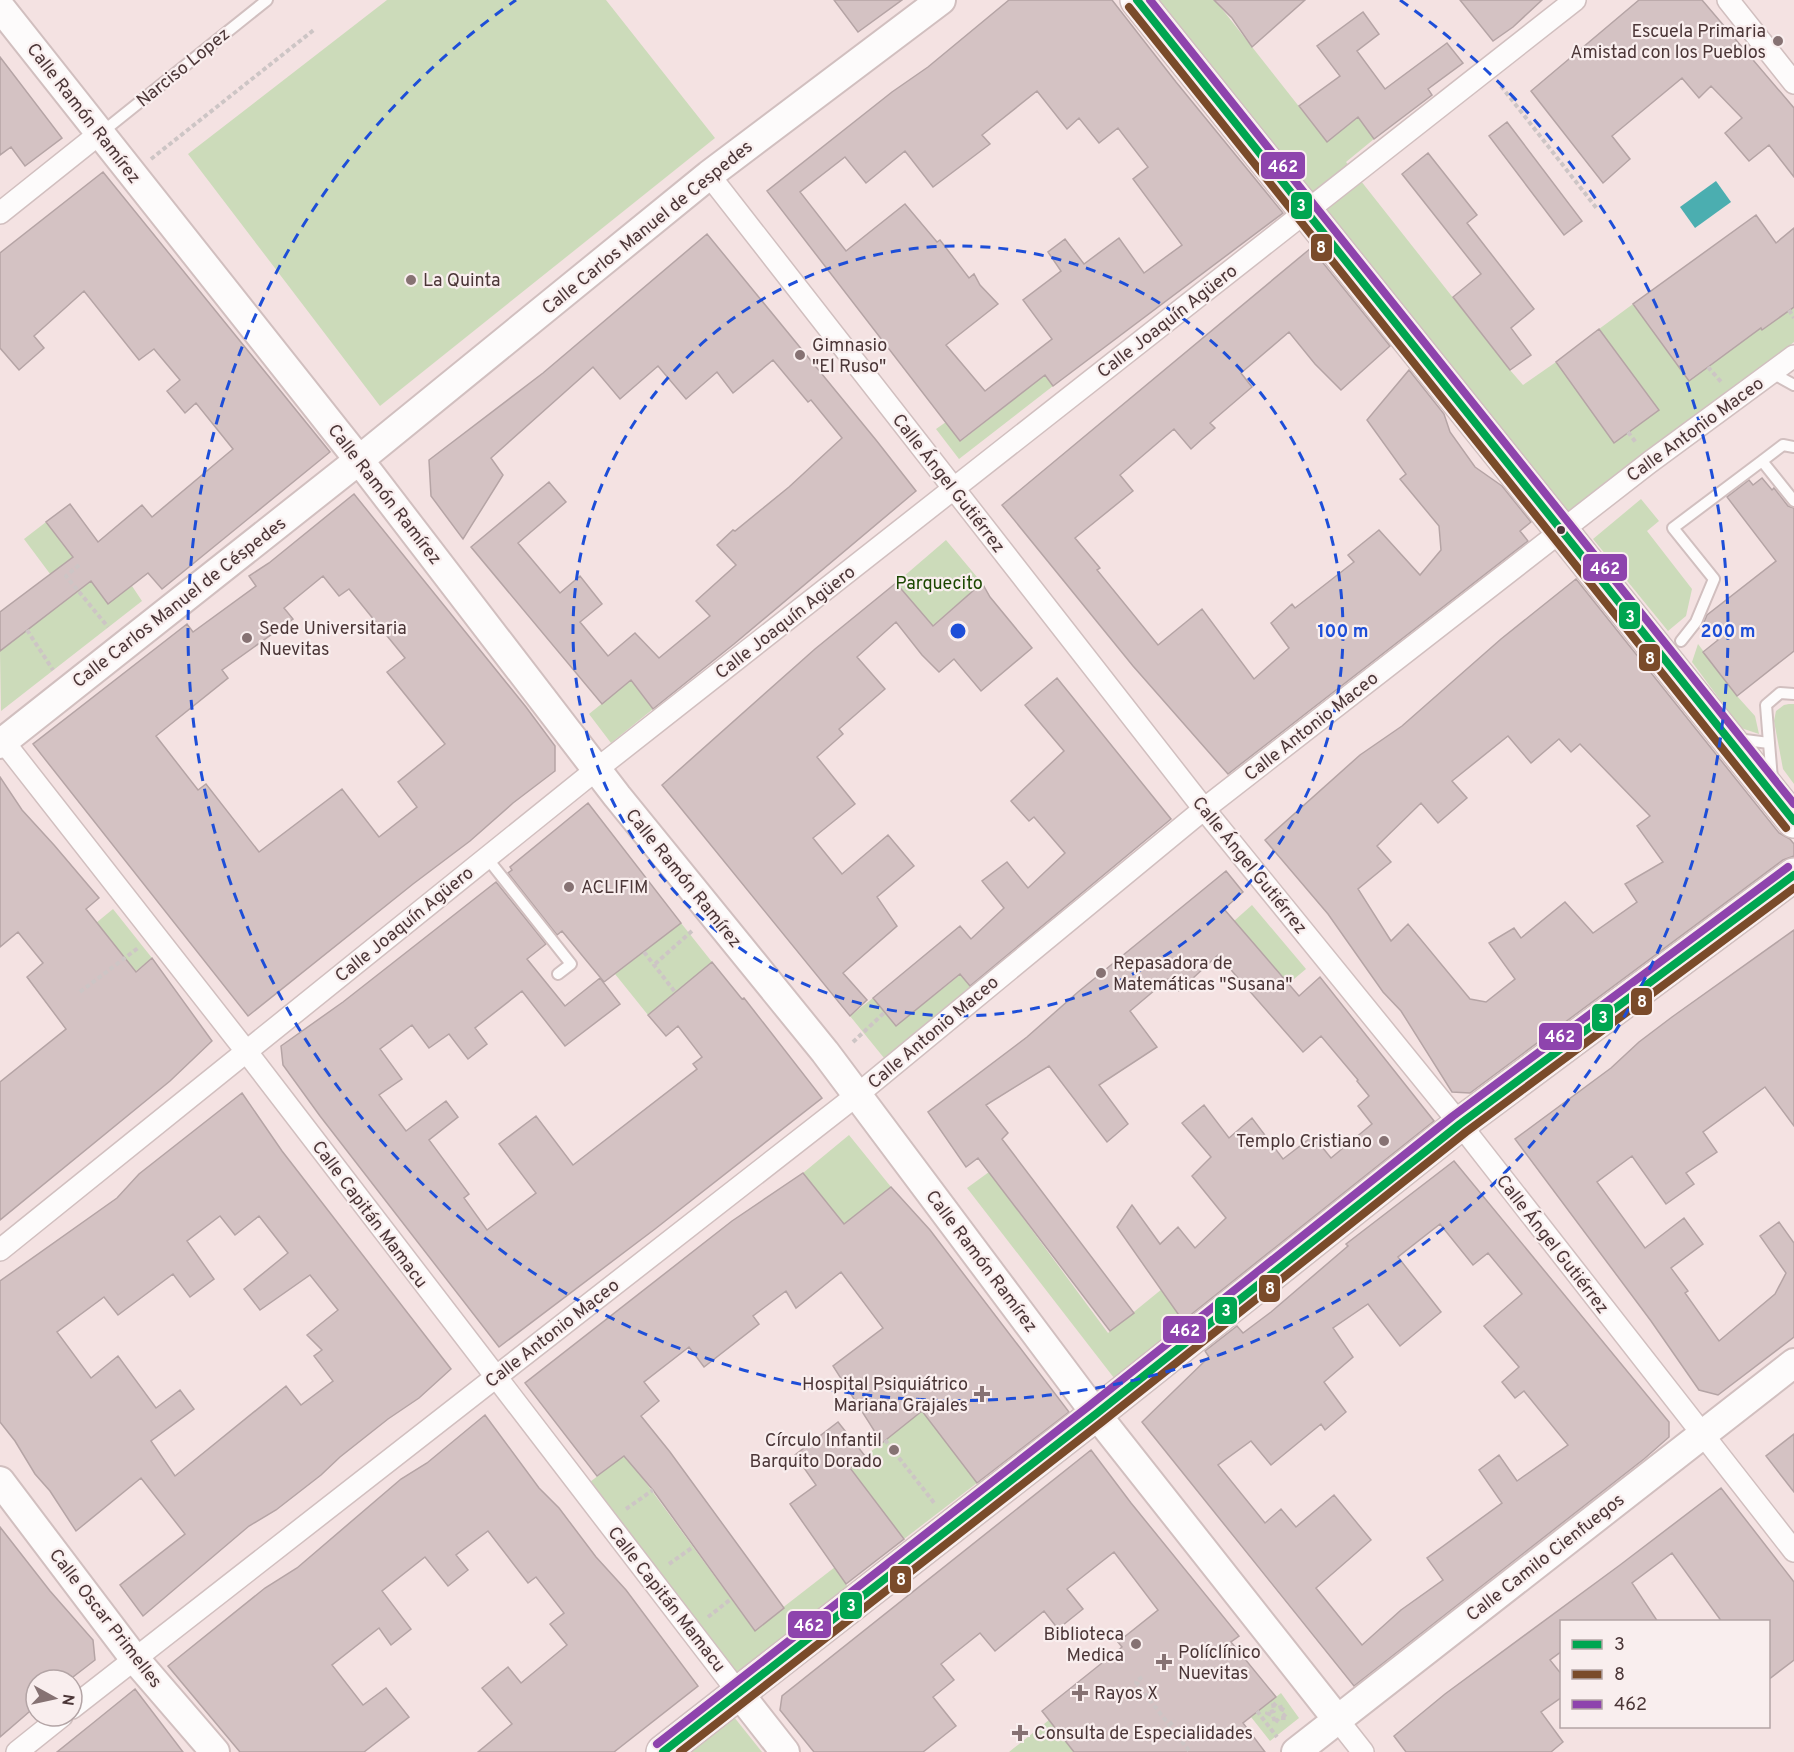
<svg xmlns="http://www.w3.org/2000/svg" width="1794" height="1752" viewBox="0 0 1794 1752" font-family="Overpass,sans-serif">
  <rect width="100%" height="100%" fill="#f4e2e2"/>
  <path fill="#ccdbba" d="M387,0h219l109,138 -335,268 -192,-252z
    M1155,0h60l112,142 31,-25 16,22 -28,23 164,208 13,15 33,-23 58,80 44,-32 -59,-81 34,-25 56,77 -10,-109 115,35v35l-228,177z
    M1045,375l8,11 -94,73 -23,-30 10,-7 15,19z
    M1641,499l18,22 -12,10 45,58 -6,27 -18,15 -75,-92z
    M46,522l62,81 24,-17 10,15 -141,110 -1,-60 68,-53 -44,-59z
    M946,540l36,43 -50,43 -36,-43z
    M1698,644l39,52 18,20 4,18 -18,-6 -49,-66z
    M631,680l22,29 -42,34 -22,-29z
    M1789,704h5v80l-11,-15 -9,-48 2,-10 8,-6z
    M1252,905l54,64 -18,15 -54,-63z
    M113,909l39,49 -86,70 -18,-23 70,-55 -22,-27z
    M681,923l31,39 -64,53 -33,-41z
    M961,974l11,15 -88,69 -34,-42 23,-18 23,28z
    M849,1135l42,52 -46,38 -42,-52z
    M989,1172l119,161 54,-44 28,41 -69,57 -154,-199z
    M922,1411l55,72 -73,56 -54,-71z
    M654,1432l16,20 -29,24 113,154 81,-63 16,25 -111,84 -150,-194z
    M1281,1693l18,25 -29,23 -19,-24z
    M734,1717l28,35h-72z
    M1049,1720l25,32h-65z"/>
  <path fill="#4baeb0" d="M1716,181l15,21 -36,26 -15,-21z"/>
  <path fill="#d4c2c3" stroke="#b5a4a5" stroke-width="1.5" fill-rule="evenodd" d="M834,0h68l-44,32z
    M1009,0h103l64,82 107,131 -230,173 -8,-11 -85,66 -193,-250 125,-99 36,-25zM1037,91l30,38 12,-11 20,25 19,-15 30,39 -15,12 49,66 -38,28 -25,-35 -35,26 -19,-25 -17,13 13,19 -38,29 29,39 -67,52 -39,-46 52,-41 -18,-19 -6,-11 -5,4 -29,-38 -3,2 -32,-38 -59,47 -46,-59 45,-35 21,26 39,-32 28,36 57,-43 -8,-9z
    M1214,0h91l-53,47 -20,-29z
    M1460,0h82l-29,27 -20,14z
    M1639,0h63l92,108v69l-25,-32 -20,16 -24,-28 17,-15 -31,-32 -12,12 -17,-20 -70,58 18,23 -27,24 -72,-92z
    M1363,12l16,22 -22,17 28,38 62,-46 16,20 -35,26 4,6 -58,44 -16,-22 -31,25 -28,-36 41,-30 -23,-30z
    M0,57l62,81 -37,28 -14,-19 -11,8z
    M1507,122l75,99 -18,14 -75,-99z
    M1428,153l49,62 -10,8 67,86 -23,19 20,27 -21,15 -57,-73 28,-23 -79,-100z
    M103,172l227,280 -168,137 -14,-16 -40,31 -17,-23 -91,70v-39l73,-55 -27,-35 24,-18 28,38 44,-37 10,12 81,-68 -37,-46 -11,10 -18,-22 13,-11 -26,-31 -15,11 -55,-69 -50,45 10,12 -25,22 -19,-22v-95z
    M1756,215l20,28 18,-15v79l-32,23 -1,-2 -72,53 -56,-77z
    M707,234l169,206 40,51 -182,153 -81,65 -22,-29 -29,24 -131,-157 78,-65 17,20 -48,41 42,50 20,-17 22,28 -22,18 28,34 27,-23 24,25 51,-42 -14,-15 40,-36 -19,-20 16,-15 2,1 54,-44 53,-49 -31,-38 -3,2 -35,-42 -40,33 -16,-21 -31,27 -28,-33 -38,33 -27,-32 -102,91 12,17 -40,64 -32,-43 -2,-36 114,-87z
    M1311,248l79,98 -49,44 -26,-26 -26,-32 -48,41 11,14 -42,36 5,5 -13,11 -11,10 -17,-20 -54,46 13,16 -58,47 25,30 -3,2 61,75 44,-36 52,70 35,-31 -18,-25 21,-19 3,4 59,-46 -6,-7 31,-25 41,45 21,-25 -2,-24 -39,-47 6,-5 -39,-54 42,-50 35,44 6,18 25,35 27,19 29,36 -11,9 8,10 -300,233 -95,-108 -131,-161z
    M1599,329l60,81 -45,33 -58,-81z
    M1762,478l10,12 2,-2 14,18 6,2v143l-57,45 -34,-44 15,-12 -14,-18 3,-7 69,-54 -49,-64 22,-17 4,5z
    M354,494l172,213 29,39v25l-42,32 -43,38 -57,43 -165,132 -215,-272 154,-120 6,8 63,-46 -7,-10 20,-13zM323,576l16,20 10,-7 56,69 -18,14 58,72 -47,38 19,25 -38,30 -37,-48 -83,63 -53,-68 -8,6 -42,-54 72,-58 -6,-8 71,-51 -9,-11z
    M1576,579l203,254 11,6 4,5v12l-11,4 -313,233 -18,-1 -51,-81 -18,-19 -55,-78 -63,-74 95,-85 42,-29 99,-87zM1508,736l23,27 28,-24 12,13 9,-8 70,72 -13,10 26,36 -38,22 12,18 -44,31 -28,-31 -44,36 -7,-10 -25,15 26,36 -29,23 -16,-3 -62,-75 -17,17 -33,-52 33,-27 -14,-16 44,-43 17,20 29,-25 -15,-17z
    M896,583l37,43 49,-43 8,14 42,51 -51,43 -27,-32 -15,13 -17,-17 -26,-33 -39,35 28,32 -46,40 4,5 -26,23 38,47 -42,34 29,36 46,-39 26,31 -37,31 20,29 -54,47 24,27 -17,16 -188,-231 153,-136z
    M1057,678l114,141 -201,167 -10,-12 -64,52 -23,-28 87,-72 11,13 33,-31 -22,-27 25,-19 21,26 37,-35 -31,-36 -5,4 -18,-20 53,-50 -39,-46z
    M0,777l22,33 32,35 45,53 -13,11 50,63 16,-14 60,83 -42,40 -170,139v-138l66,-53 -39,-52 16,-14 -25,-31 -18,15z
    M588,803l93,120 -77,59 -42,-51 -5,4 -49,-62 4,-3 -2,-3z
    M1226,871l17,21 -19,17 75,87 21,-19 114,144 -251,200 -66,-94 15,-22 28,39 18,-17 17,21 31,-30 -34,-42 19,-19 -29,-34 22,-18 25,33 23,-20 31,41 30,-23 18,22 41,-34 -14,-18 11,-10 -12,-15 1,-1 -37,-44 -18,16 -85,-97 -39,36 -11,-12 -38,32 27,36 -58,38 29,39 -21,18 -58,-76 -63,39 22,28 -6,6 132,174 -24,18 -132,-173 -12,9 -38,-55 99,-75 51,-45z
    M496,882l50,62 -19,15 38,47 35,-28 20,26 -55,42 -43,-55 -47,37 12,16 -19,15 -19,-25 -20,14 -17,-23 -32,24 22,30 -23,16 27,36 40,-30 12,16 -29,23 40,54 -5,4 23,32 49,-37 -37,-49 37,-28 37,49 124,-96 -4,-5 9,-7 -24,-31 -12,10 -18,-21 64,-53 30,37 2,-1 78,100 -167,131 -156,118 -179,-231 -37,-51 -2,-19 62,-44z
    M1794,930v196l-29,-39 -62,45 14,20 -31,21 8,11 -28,20 -34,-48 -35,26 48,66 39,-30 19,26 -32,24 17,23 -3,2 34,48 56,-47 11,-21 -26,-37 19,-14 15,21v94l-76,58 -19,-5 -48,-69 -136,-182 96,-71 28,-26 33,-25z
    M242,1093l40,58 169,218 -32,29 -31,21 -48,38 -19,18 -45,35 -27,16 -106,90 -23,-31 65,-51 -44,-56 -65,53 -26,-40 -15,-17 -20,-33 -15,-19v-141l117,-83 22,-24zM220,1216l15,19 24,-19 29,37 -44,36 16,21 50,-35 28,35 -31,25 15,15 -8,6 19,25 -32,24 -15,-19 -111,90 -24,-35 43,-32 -14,-19 -24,18 -38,-52 -27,22 -34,-46 47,-35 14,18 55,-41 17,23 24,-18 -27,-38z
    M1454,1161l215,261v15l-25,22 -290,227 -212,-264 67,-65 -4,-6 32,-25 6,7 28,-21 77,-66 -2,-2zM1440,1224l33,41 15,-12 34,41 -38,32 35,41 -17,15 13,16 9,-7 44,54 -51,36 -18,-26 -20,15 23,33 -75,55 16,22 -42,30 -39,35 -46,-57 55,-48 -37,-45 -38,32 -15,-18 -16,14 -47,-58 33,-24 20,24 50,-41 4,6 21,-18 -22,-30 29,-25 -20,-29 35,-24 32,42 41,-34 -43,-55z
    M803,1173l41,51 47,-37 39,43 139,182 -92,71 -55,-72 -40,32 -49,-77 50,-38 -42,-56 -45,36 -10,-17 -33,25 6,8 -55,43 -15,-20 -45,35 15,19 -18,15 29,36 114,156 -29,23 -102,-141 -29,-34 -27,20 -72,-93 207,-162z
    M485,1415l54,73 20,20 37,49 30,33 72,96 -84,66h-136l34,-28 -30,-36 26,-21 13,16 46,-38 -17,-21 14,-11 -28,-36 -8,6 -40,-52 -32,24 12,15 -20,16 -23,-29 -43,34 29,38 -20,16 -12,-17 -47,37 31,40 23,-17 23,29 -45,35h-124l-72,-86 97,-78 32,-20 104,-89 26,-16z
    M838,1422l27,34 -15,12 54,71 -58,45 -56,-80 26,-19 -21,-30z
    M1794,1434v58l-28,-36z
    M1091,1450l40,53 108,133 -8,6 45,55 -33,26 22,29h-191l-32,-41 80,-64 -4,-5 40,-32 -44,-58 -47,37 16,20 -25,20 -14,-18 -49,40 -15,-18 -39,31 13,16 -21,17 23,29 -33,26h-109l-34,-42 2,-14z
    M1721,1488l73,94v78l-26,20v-58h-46l-50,-69 -40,30 26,39h-96v29l-12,9 12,15v22l-21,15 22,30 -12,10h-145l-12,-16 51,-42 175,-129z
    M0,1527l50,64 43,49 2,20 -26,20h-33v26l-36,31z
    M135,1689l48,63h-126l36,-29z"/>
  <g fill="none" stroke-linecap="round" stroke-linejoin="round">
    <g stroke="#d1bfbf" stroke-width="14">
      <path id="lane" d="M101,133l166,-133
        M1772,373l22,12
        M1762,461l21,-16 11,2
        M1681,641l15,-19 18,-43 -41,-51 89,-67 32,40
        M1737,739l32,4 3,36
        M1769,743l-3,-38 14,-12 14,1
        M487,858l84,106 -13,10"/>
    </g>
    <g stroke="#d1bfbf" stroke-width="24">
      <path id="street" d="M1728,0l66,83
        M709,175l495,634 256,315 334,427
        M0,213l99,-79
        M0,737l246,314 492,641
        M0,1250l597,-481 978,-769
        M72,1708l785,-613 347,-286 446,-347 144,-106
        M1337,1719l26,33
        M17,1752l45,-36"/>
    </g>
    <g stroke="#d1bfbf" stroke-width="32">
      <path id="secondary" d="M0,7l359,453 258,336 208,256 271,362 241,305
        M0,744l359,-284 350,-285 232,-175
        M0,1481l134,177 81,94
        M738,1692l47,60
        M1296,1752l498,-389"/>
    </g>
    <g stroke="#d1bfbf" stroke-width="36">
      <path id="primary" d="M1137,0l657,821
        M663,1752l433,-338 364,-290 334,-249"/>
    </g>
    <path stroke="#cdc5c5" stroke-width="4" stroke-dasharray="4.5 3" stroke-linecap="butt" d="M1501,86l97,124
      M151,159l164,-130
      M1789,310l5,8
      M1708,367l14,16
      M1628,432l9,12
      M79,565l-13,11 42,51
      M27,630l26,40
      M644,952l31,40
      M655,964l37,-33
      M80,992l58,-44
      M853,1042l32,-30
      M885,1440l50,64
      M626,1509l27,-19
      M669,1564l24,-17
      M708,1617l23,-18
      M1142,1677l-6,5 54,70
      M1273,1703l5,5 6,-2 -3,6 6,6h-8l-4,5 -2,-7 -6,-3 7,-2z
      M1257,1711l20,26
      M1169,1725l6,-5"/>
    <use href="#lane" stroke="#fdfbfb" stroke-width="10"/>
    <use href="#street" stroke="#fdfbfb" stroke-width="21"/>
    <use href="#secondary" stroke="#fdfbfb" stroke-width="28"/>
    <use href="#primary" stroke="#fdfbfb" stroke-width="33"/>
    <g stroke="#f9eeee" stroke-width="12">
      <path id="bus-1" d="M1137,0l657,821
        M663,1752l433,-338 364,-290 334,-249"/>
    </g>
    <g stroke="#f9eeee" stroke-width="12">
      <path id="bus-2" d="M1129,7l657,821
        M680,1752l422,-330 364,-290 328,-244"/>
    </g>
    <g stroke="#f9eeee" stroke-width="12">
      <path id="bus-3" d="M1150,0l644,804
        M657,1744l432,-338 364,-290 335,-249"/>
    </g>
    <use href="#bus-1" stroke="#00a651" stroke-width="8"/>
    <use href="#bus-2" stroke="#7a4b2a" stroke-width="8"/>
    <use href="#bus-3" stroke="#8e44ad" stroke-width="8"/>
  </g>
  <g fill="none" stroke="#1d4ed8" stroke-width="3" stroke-dasharray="10 8">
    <circle cx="958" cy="631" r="385"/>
    <path d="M1400 0A770 770 0 1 1 516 0"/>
  </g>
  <g fill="#867273" stroke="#f9eeee" stroke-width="2">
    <circle cx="1778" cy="41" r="6"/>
    <circle cx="411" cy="280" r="6"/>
    <circle cx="800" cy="355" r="6"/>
    <circle cx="247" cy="638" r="6"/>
    <circle cx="569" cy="887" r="6"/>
    <circle cx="1101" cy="973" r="6"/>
    <circle cx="1384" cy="1141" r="6"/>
    <path d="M979 1385h6v6h6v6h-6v6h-6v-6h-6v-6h6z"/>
    <circle cx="894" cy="1450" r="6"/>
    <circle cx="1136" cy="1644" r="6"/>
    <path d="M1161 1653h6v6h6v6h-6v6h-6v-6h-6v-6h6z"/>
    <path d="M1077 1684h6v6h6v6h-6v6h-6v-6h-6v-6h6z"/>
    <path d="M1017 1724h6v6h6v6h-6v6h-6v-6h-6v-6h6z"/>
  </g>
  <circle fill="#4b3637" stroke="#f9eeee" stroke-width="2" cx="1561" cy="530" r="5"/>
  <g text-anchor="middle" stroke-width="4.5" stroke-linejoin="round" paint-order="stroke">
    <g font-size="18" fill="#4b3637" stroke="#f9eeee" text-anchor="start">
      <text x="1766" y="37" text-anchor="end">Escuela Primaria<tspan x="1766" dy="21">Amistad con los Pueblos</tspan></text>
      <text x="423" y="286">La Quinta</text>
      <text x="812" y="351">Gimnasio<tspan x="812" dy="21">"El Ruso"</tspan></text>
      <text x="259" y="634">Sede Universitaria<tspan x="259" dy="21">Nuevitas</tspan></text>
      <text x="581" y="893">ACLIFIM</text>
      <text x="1113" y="969">Repasadora de<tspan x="1113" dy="21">Matemáticas "Susana"</tspan></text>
      <text x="1372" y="1147" text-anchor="end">Templo Cristiano</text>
      <text x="968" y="1390" text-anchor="end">Hospital Psiquiátrico<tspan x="968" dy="21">Mariana Grajales</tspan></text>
      <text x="882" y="1446" text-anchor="end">Círculo Infantil<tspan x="882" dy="21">Barquito Dorado</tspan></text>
      <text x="1124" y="1640" text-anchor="end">Biblioteca<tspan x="1124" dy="21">Medica</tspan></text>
      <text x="1178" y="1658">Políclínico<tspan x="1178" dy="21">Nuevitas</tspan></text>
      <text x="1094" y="1699">Rayos X</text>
      <text x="1034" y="1739">Consulta de Especialidades</text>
    </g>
    <g font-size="18" fill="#4b3637" stroke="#f9eeee">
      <text transform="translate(183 67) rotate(-39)" y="6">Narciso Lopez</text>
      <text transform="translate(84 113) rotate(52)" y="6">Calle Ramón Ramírez</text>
      <text transform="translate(647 227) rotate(-39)" y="6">Calle Carlos Manuel de Cespedes</text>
      <text transform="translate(1167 321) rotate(-38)" y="6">Calle Joaquín Agüero</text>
      <text transform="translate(1695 429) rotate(-36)" y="6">Calle Antonio Maceo</text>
      <text transform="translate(949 483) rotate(52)" y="6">Calle Ángel Gutiérrez</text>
      <text transform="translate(385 494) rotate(52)" y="6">Calle Ramón Ramírez</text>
      <text transform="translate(179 602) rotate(-38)" y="6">Calle Carlos Manuel de Céspedes</text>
      <text transform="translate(785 622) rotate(-38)" y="6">Calle Joaquín Agüero</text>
      <text transform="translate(1311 726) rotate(-38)" y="6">Calle Antonio Maceo</text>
      <text transform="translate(1250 865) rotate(51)" y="6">Calle Ángel Gutiérrez</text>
      <text transform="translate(684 878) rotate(51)" y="6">Calle Ramón Ramírez</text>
      <text transform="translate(404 924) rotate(-39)" y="6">Calle Joaquín Agüero</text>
      <text transform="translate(933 1032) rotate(-40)" y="6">Calle Antonio Maceo</text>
      <text transform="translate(370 1214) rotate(53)" y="6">Calle Capitán Mamacu</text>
      <text transform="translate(1553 1244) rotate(52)" y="6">Calle Ángel Gutiérrez</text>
      <text transform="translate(982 1261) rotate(53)" y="6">Calle Ramón Ramírez</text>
      <text transform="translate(552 1333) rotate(-38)" y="6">Calle Antonio Maceo</text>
      <text transform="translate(1545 1557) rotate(-38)" y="6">Calle Camilo Cienfuegos</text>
      <text transform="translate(667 1599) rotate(52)" y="6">Calle Capitán Mamacu</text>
      <text transform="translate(106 1618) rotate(52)" y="6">Calle Oscar Primelles</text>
    </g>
    <g font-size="18" fill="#1b4700" stroke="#f9eeee">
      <text x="939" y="589">Parquecito</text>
    </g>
  </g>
  <circle cx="958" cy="631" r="9" fill="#1d4ed8" stroke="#f9eeee" stroke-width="3"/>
  <g font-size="18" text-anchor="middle" font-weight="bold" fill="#1d4ed8" stroke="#f9eeee" stroke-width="4.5" stroke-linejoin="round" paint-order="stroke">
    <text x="1343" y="637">100 m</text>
    <text x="1728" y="637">200 m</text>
  </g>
  <g stroke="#f9eeee" stroke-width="2">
    <rect x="1260" y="151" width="46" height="29" rx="6" fill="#8e44ad"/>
    <rect x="1290" y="191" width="23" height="29" rx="6" fill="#00a651"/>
    <rect x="1310" y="233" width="23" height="29" rx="6" fill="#7a4b2a"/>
    <rect x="1582" y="553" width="46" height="29" rx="6" fill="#8e44ad"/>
    <rect x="1618" y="601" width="23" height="29" rx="6" fill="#00a651"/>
    <rect x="1638" y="643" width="23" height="29" rx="6" fill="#7a4b2a"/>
    <rect x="1630" y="987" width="23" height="29" rx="6" fill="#7a4b2a"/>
    <rect x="1591" y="1003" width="23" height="29" rx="6" fill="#00a651"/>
    <rect x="1538" y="1022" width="45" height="29" rx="6" fill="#8e44ad"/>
    <rect x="1258" y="1274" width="23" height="29" rx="6" fill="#7a4b2a"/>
    <rect x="1214" y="1296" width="24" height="29" rx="6" fill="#00a651"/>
    <rect x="1162" y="1315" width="45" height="29" rx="6" fill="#8e44ad"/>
    <rect x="889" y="1565" width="23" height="29" rx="6" fill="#7a4b2a"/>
    <rect x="839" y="1591" width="24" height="29" rx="6" fill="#00a651"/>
    <rect x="787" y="1610" width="45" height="29" rx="6" fill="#8e44ad"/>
  </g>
  <g font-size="16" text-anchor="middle" font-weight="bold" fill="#fff">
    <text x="1283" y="172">462</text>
    <text x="1301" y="211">3</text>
    <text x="1321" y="253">8</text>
    <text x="1605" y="574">462</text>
    <text x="1630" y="622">3</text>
    <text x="1650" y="664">8</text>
    <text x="1642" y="1007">8</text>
    <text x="1603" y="1023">3</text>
    <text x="1560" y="1042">462</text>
    <text x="1270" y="1294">8</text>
    <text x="1226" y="1316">3</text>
    <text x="1185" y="1336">462</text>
    <text x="901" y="1585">8</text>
    <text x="851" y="1611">3</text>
    <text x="809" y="1631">462</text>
  </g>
  <rect x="1560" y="1620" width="210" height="108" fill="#f9eeee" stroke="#b3a4a5" stroke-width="1.5"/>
  <rect x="1572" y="1640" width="30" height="9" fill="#00a651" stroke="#b3a4a5" stroke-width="1.5"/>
  <text x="1614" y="1650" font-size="18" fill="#4b3637">3</text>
  <rect x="1572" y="1670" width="30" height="9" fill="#7a4b2a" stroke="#b3a4a5" stroke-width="1.5"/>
  <text x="1614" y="1680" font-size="18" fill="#4b3637">8</text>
  <rect x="1572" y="1700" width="30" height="9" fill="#8e44ad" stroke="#b3a4a5" stroke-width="1.5"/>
  <text x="1614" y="1710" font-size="18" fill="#4b3637">462</text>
  <g transform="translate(54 1698) rotate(98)"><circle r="28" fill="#f9eeee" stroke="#b3a4a5" stroke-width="1.5"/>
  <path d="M0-4.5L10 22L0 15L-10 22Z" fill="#867273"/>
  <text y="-9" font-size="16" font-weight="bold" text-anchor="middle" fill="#4b3637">N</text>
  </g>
</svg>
